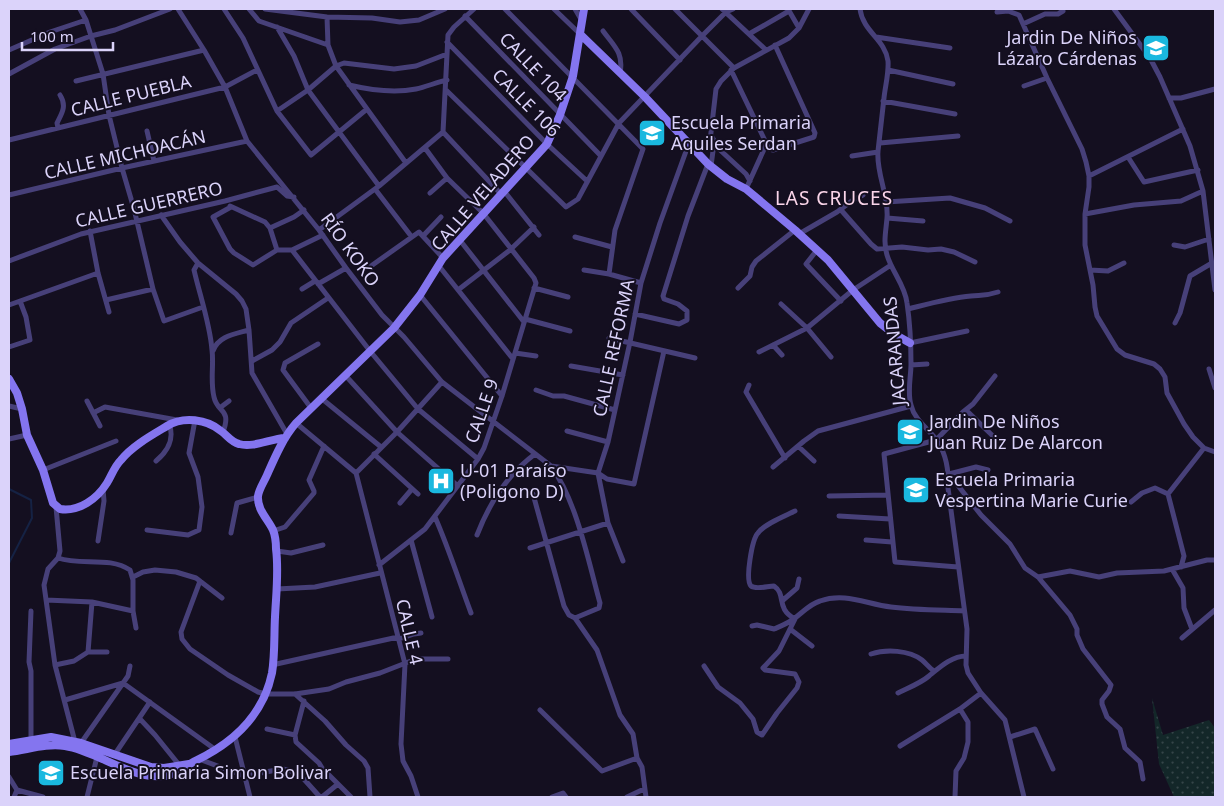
<svg xmlns="http://www.w3.org/2000/svg" width="1224" height="806" viewBox="0 0 1224 806" font-family="'Noto Sans',sans-serif">
  <defs>
    <pattern id="green-dots" width="8" height="8" patternUnits="userSpaceOnUse" patternTransform="scale(1.25)"><rect width="8" height="8" fill="#132729"/><path d="M2 2h.1M6 6h.1" fill="none" stroke="#354549" stroke-width="1.8" stroke-linecap="round"/></pattern>
  </defs>
  <rect width="100%" height="100%" fill="#140f20"/>
  <path fill="url(#green-dots)" d="M1152,698l11,37 46,-15 6,8v69h-41l-15,-33z"/>
  <g fill="none" stroke-linecap="round" stroke-linejoin="round">
    <path stroke="#152244" stroke-width="2" d="M9,489l22,11 1,18 -23,45"/>
    <path stroke="#474079" stroke-width="5" d="M80,9l6,11 17,54 6,41 13,53 12,41 19,80 11,32 39,-14
      M178,9l26,41 21,37 22,54 72,89 27,38 36,47 22,22 38,45 109,84c26,36 37,94 49,137l-1,5 -24,10
      M224,9l19,29 34,73 34,44 56,-46
      M249,9l10,12 69,24
      M265,9l62,8 45,1 28,4 19,-2 26,-11
      M505,9l138,140 -28,81 -6,44
      M554,9l26,25
      M575,9l7,12
      M631,9l49,51
      M675,9l59,59
      M722,9l44,41
      M788,9l11,19
      M860,9c3,23 25,30 28,52 1,12 -3,26 -4,37 -2,18 -4,36 -6,53 -2,23 11,44 9,67 -1,13 -4,24 0,37 5,17 18,30 20,48 3,20 4,41 4,61 0,13 -4,28 0,41 3,14 16,23 24,33 11,14 14,33 13,50l19,141 -1,36 2,8 13,20 24,27 19,77
      M1114,9l36,49 10,19 30,69 13,45 12,99
      M997,12l11,-1 11,4 28,63 35,71 4,13 3,14v11l-4,27v31l8,40 2,22 2,9 20,33 8,6 29,9 6,5 5,8 2,16 17,31 9,13 11,11 11,4
      M465,16l135,139
      M327,17l1,28 8,21 70,97
      M1023,24l22,-10h13l5,-3
      M277,27l17,29 14,34 71,96
      M603,31c11,15 21,22 17,42
      M749,34l40,-23
      M876,37l74,11
      M447,42l100,102 40,37
      M9,50l41,-18 36,-12
      M731,70l38,79 4,1 41,-13 1,-4 -40,-88
      M888,70l65,14
      M9,74l46,-25 36,-13 24,-6 55,-21
      M76,81l128,-31
      M349,85c21,5 46,8 67,4 10,-2 21,-7 31,-9
      M1024,86l23,-8
      M446,90l120,117 12,-8 41,-76 83,-87 24,-24 7,-3
      M1169,98h12l34,-9
      M883,101l72,13
      M277,111l31,-21 28,-24 8,-3 50,6 22,-3 31,-12
      M58,128l-1,-5c5,-10 10,-17 3,-28
      M147,131l7,30
      M443,132l5,-97 6,-8 20,-18
      M443,132l58,62
      M712,137l8,13 26,24 4,7
      M9,140l216,-53 32,-17
      M880,143l78,-7
      M852,156l26,-4
      M1128,157l16,25 54,-12
      M711,166l2,-15 -3,-10 6,-52 5,-8 13,-13 55,-30 10,-10 10,-19
      M1089,176l94,-47
      M375,189l36,47
      M746,189l20,-44
      M504,191l35,44
      M430,193l17,-15
      M9,195l113,-27 125,-27
      M886,202l64,-4 35,10 25,13
      M230,206l35,16 5,6 7,22
      M231,207l-18,10 17,32 4,4 19,12 24,-15h15l31,-15
      M841,210l30,34 6,5 25,-2 26,3 13,-1 13,3 21,10
      M1085,214l49,-9 47,-4 22,-10
      M161,215l19,27 18,21 38,31 6,7 4,8 3,21 3,43 35,61
      M887,218l36,3
      M270,228l24,-11 10,-7
      M319,230l60,-44 64,-54
      M90,231l8,42 11,39
      M799,234l38,-22 16,-12 10,-5
      M423,236l18,-19
      M575,237l37,10
      M459,239l65,83
      M1174,245l11,2 24,-8
      M292,250l78,101 48,58 60,50
      M817,250l-11,14 35,37
      M9,261l72,-27 144,-33 52,-14 10,9 7,1
      M198,263l-4,7c6,26 16,54 18,80 2,15 -2,31 2,47 3,16 18,11 9,35
      M371,266l48,-34 24,26
      M439,266l74,93
      M584,270l25,4 32,9
      M1090,270l18,1 16,-8
      M318,284l28,-16
      M534,288l34,9
      M738,288l12,-12 2,-9 4,-6 39,-31
      M302,289l13,-8
      M458,290l52,-40 24,-23
      M420,295l82,101
      M106,300l47,-11
      M781,304l26,24 24,29
      M9,305l89,-32
      M908,309c20,-5 41,-11 63,-13 11,-1 15,0 27,-4
      M635,314l44,10 8,-4v-9l-9,-7 -14,-5 -1,-3 25,-80 20,-52
      M525,319l45,12
      M1175,323l5,-10 10,-37 22,-13
      M609,338l86,20
      M910,343l57,-12
      M773,345l9,10
      M9,347l21,-7 -4,-23 -6,-16
      M213,351c5,-15 22,-17 36,-21
      M759,352l48,-24 46,-38 38,-25
      M515,353l21,3
      M252,361l20,-11 8,-8 11,-19 37,-25
      M911,365l16,-1
      M571,366l52,9
      M1209,369l6,19
      M345,375l52,57 61,54
      M749,385l-3,7 39,66
      M536,390l17,6h11l51,14
      M321,398l60,49
      M87,401l13,25
      M9,406l13,3
      M221,407l8,-6
      M311,408l-28,-38 2,-7 33,-19
      M966,410l31,30
      M93,413l12,-6 72,13
      M296,423l60,50
      M567,431l41,11
      M9,439l18,-4
      M798,446l16,15
      M374,454l44,40
      M156,461c11,-9 19,-22 13,-37
      M551,466l47,7 9,6 27,5 30,-133
      M773,467l31,-26 14,-10 93,-25
      M43,470l73,-29
      M988,470l-12,-3 -27,7 32,41 29,29 15,24 13,9 32,38 7,14v6l6,14 28,36 -2,6 -7,9v4l5,13 13,12 5,19 15,14 3,17
      M356,473l49,191 -4,80 2,17 8,15 7,21
      M356,473l41,-41 45,-50
      M533,494l31,112 5,9 6,3 22,32 23,65 13,19 4,24 5,9 4,30
      M1168,494l36,-46
      M829,496l59,-1
      M1131,502l11,-9 13,-5 13,6 16,62 -3,11
      M400,503l12,-14
      M56,507l4,44 -2,7 -10,11 -4,16 11,80 20,77
      M839,516l51,3
      M435,517c14,32 24,64 36,96
      M147,530l41,5 11,-5 3,-23 -4,-30 -9,-24 6,-33
      M273,531l12,-4 29,-34v-2l-5,-11 15,-34
      M231,533l6,-30 21,-6
      M477,535c12,-31 31,-61 58,-81
      M411,540l21,77
      M866,540l26,2
      M98,541l6,-40 -1,-12
      M530,548l78,-25
      M277,551l14,2 32,-8
      M58,558c23,8 51,-2 72,12l3,10v31l3,17
      M623,561l-15,-38 -10,-50 10,-31 22,-100 11,-59 19,-60 29,-80
      M379,565l46,-36 53,-70 6,-11 18,-52 34,-113 -2,-5 -51,-65 -36,-35 -22,-30
      M958,567l-63,-5 -11,-108 52,-14 27,-28 10,-8 22,-28
      M1172,569l11,19 1,20 8,21
      M133,577l10,-5 12,-2 21,2 20,6 26,20
      M1038,577l32,-6 29,6 18,-4 47,-2 43,-11h8
      M200,581l-19,51 1,7 8,10 38,26 30,17 8,2h29l34,-5 17,-7 34,-9 36,-14h32
      M277,589l38,-2 65,-14
      M46,600l46,2 41,9
      M782,601l15,-13 2,-9
      M31,611l-2,51 2,9v69
      M795,619c-20,-11 -8,-24 -21,-33 -6,0 -18,4 -23,0 -6,-6 1,-47 7,-53 6,-9 27,-17 37,-22
      M752,626l5,-1 17,4c7,-3 15,-6 21,-11 8,-6 15,-14 25,-17 25,-9 46,3 71,6 24,3 49,3 73,4
      M790,629l22,17
      M1182,638l33,-28
      M399,639l15,-5 7,-1
      M88,652l4,-50
      M88,652h19
      M871,654c15,-5 38,-4 51,6 4,3 7,8 12,11
      M55,665l19,-4 14,-9
      M272,665l126,-28
      M704,666l14,21 22,16 13,16 4,13 5,3 15,-22 20,-25 2,-6 -4,-8 -30,-4 -2,-2 16,-17 16,-32
      M898,693c10,-5 23,-10 31,-17 11,-9 23,-20 37,-20
      M295,694l30,27 21,24 18,16 4,7 2,29
      M65,700l58,-17 93,67
      M304,701l-9,34 1,7 23,21 3,5 29,29
      M540,710l62,61 35,-13
      M140,719l15,16 25,31
      M267,729l28,6
      M235,737l15,60
      M1010,737l25,-8 18,40
      M81,743l47,-67 2,-10
      M900,746l60,-37 21,-16
      M115,754l35,-52
      M199,759l45,17 38,-7 7,1 13,7 18,20
      M9,777l8,13 -3,7
      M17,790l26,7
      M87,797l10,-40
      M322,797l16,-13
      M552,797l11,-4 3,4
      M627,797l17,-8
      M955,797l1,-26 8,-13 4,-16v-20l-8,-13"/>
    <path stroke="#8475ef" stroke-width="8" d="M580,34l65,63 63,67 19,15 19,10 49,41 33,30 52,63 14,11 16,9
      M9,379l8,14 5,16 5,26 16,35 10,33 7,6c19,3 37,-10 47,-26 5,-8 7,-16 14,-23 11,-14 31,-25 46,-34 16,-10 40,-7 54,5 6,4 10,11 18,13 14,4 31,-5 46,-6
      M9,744l42,-7 30,6 70,24 13,1 25,-4
      M9,752c18,-2 37,-9 56,-6 34,5 69,37 104,29 11,-3 17,-9 26,-14 38,-18 68,-45 77,-88 3,-18 2,-38 3,-56 1,-22 4,-46 1,-68 0,-6 -1,-14 -3,-19 -5,-11 -16,-20 -15,-34 1,-7 6,-14 9,-21 8,-18 16,-37 29,-52l98,-95 26,-33 23,-37 104,-114 13,-29 13,-39 11,-67"/>
  </g>
  <defs>
    <g id="school-square" transform="scale(1.4375)"><rect x="-9" y="-9" width="18" height="18" rx="4" fill="#1ab8df" stroke="#140f20"/><path d="M0-5L7-2L0 1L-7-2ZM-4 1L0 2.5L4 1V4Q0 6-4 4Z" fill="#fff"/></g>
    <g id="hospital-square" transform="scale(1.4375)"><rect x="-9" y="-9" width="18" height="18" rx="4" fill="#1ab8df" stroke="#140f20"/><path d="M-5-5h3v3.5h4V-5h3V5h-3V1.5h-4V5h-3Z" fill="#fff"/></g>
  </defs>
  <g fill-rule="evenodd">
    <use href="#school-square" x="1156" y="48"/>
    <use href="#school-square" x="652" y="133"/>
    <use href="#school-square" x="910" y="432"/>
    <use href="#hospital-square" x="441" y="481"/>
    <use href="#school-square" x="916" y="490"/>
    <use href="#school-square" x="51" y="773"/>
  </g>
  <g text-anchor="middle" stroke-width="4" stroke-linejoin="round" paint-order="stroke">
    <g font-size="18" fill="#dbd3fa" stroke="#140f20" text-anchor="start">
      <text x="1137" y="44" text-anchor="end">Jardin De Niños<tspan x="1137" dy="21">Lázaro Cárdenas</tspan></text>
      <text x="671" y="129">Escuela Primaria<tspan x="671" dy="21">Aquiles Serdan</tspan></text>
      <text x="929" y="428">Jardin De Niños<tspan x="929" dy="21">Juan Ruiz De Alarcon</tspan></text>
      <text x="460" y="477">U-01 Paraíso<tspan x="460" dy="21">(Poligono D)</tspan></text>
      <text x="935" y="486">Escuela Primaria<tspan x="935" dy="21">Vespertina Marie Curie</tspan></text>
      <text x="70" y="779">Escuela Primaria Simon Bolivar</text>
    </g>
    <g font-size="18" fill="#dbd3fa" stroke="#140f20">
      <text transform="translate(533 67) rotate(46)" y="6">CALLE 104</text>
      <text transform="translate(131 96) rotate(-14)" y="6">CALLE PUEBLA</text>
      <text transform="translate(526 103) rotate(45)" y="6">CALLE 106</text>
      <text transform="translate(125 155) rotate(-13)" y="6">CALLE MICHOACÁN</text>
      <text transform="translate(483 193) rotate(-49)" y="6">CALLE VELADERO</text>
      <text transform="translate(149 205) rotate(-13)" y="6">CALLE GUERRERO</text>
      <text transform="translate(350 250) rotate(54)" y="6">RÍO KOKO</text>
      <text transform="translate(614 348) rotate(-78)" y="6">CALLE REFORMA</text>
      <text transform="translate(895 351) rotate(-95)" y="6">JACARANDAS</text>
      <text transform="translate(482 411) rotate(-71)" y="6">CALLE 9</text>
      <text transform="translate(409 632) rotate(77)" y="6">CALLE 4</text>
    </g>
    <g font-size="19" letter-spacing="1" fill="#fad5e9" stroke="#140f20">
      <text x="834" y="205">LAS CRUCES</text>
    </g>
  </g>
  <rect width="1224" height="806" fill="none" stroke="#dbd3fa" stroke-width="20"/>
  <path d="M22 42v8h91v-8" fill="none" stroke="#dbd3fa" stroke-width="2.5"/>
  <text x="30" y="42" font-size="15" fill="#dbd3fa" stroke="#140f20" stroke-width="4" paint-order="stroke">100 m</text>
</svg>
